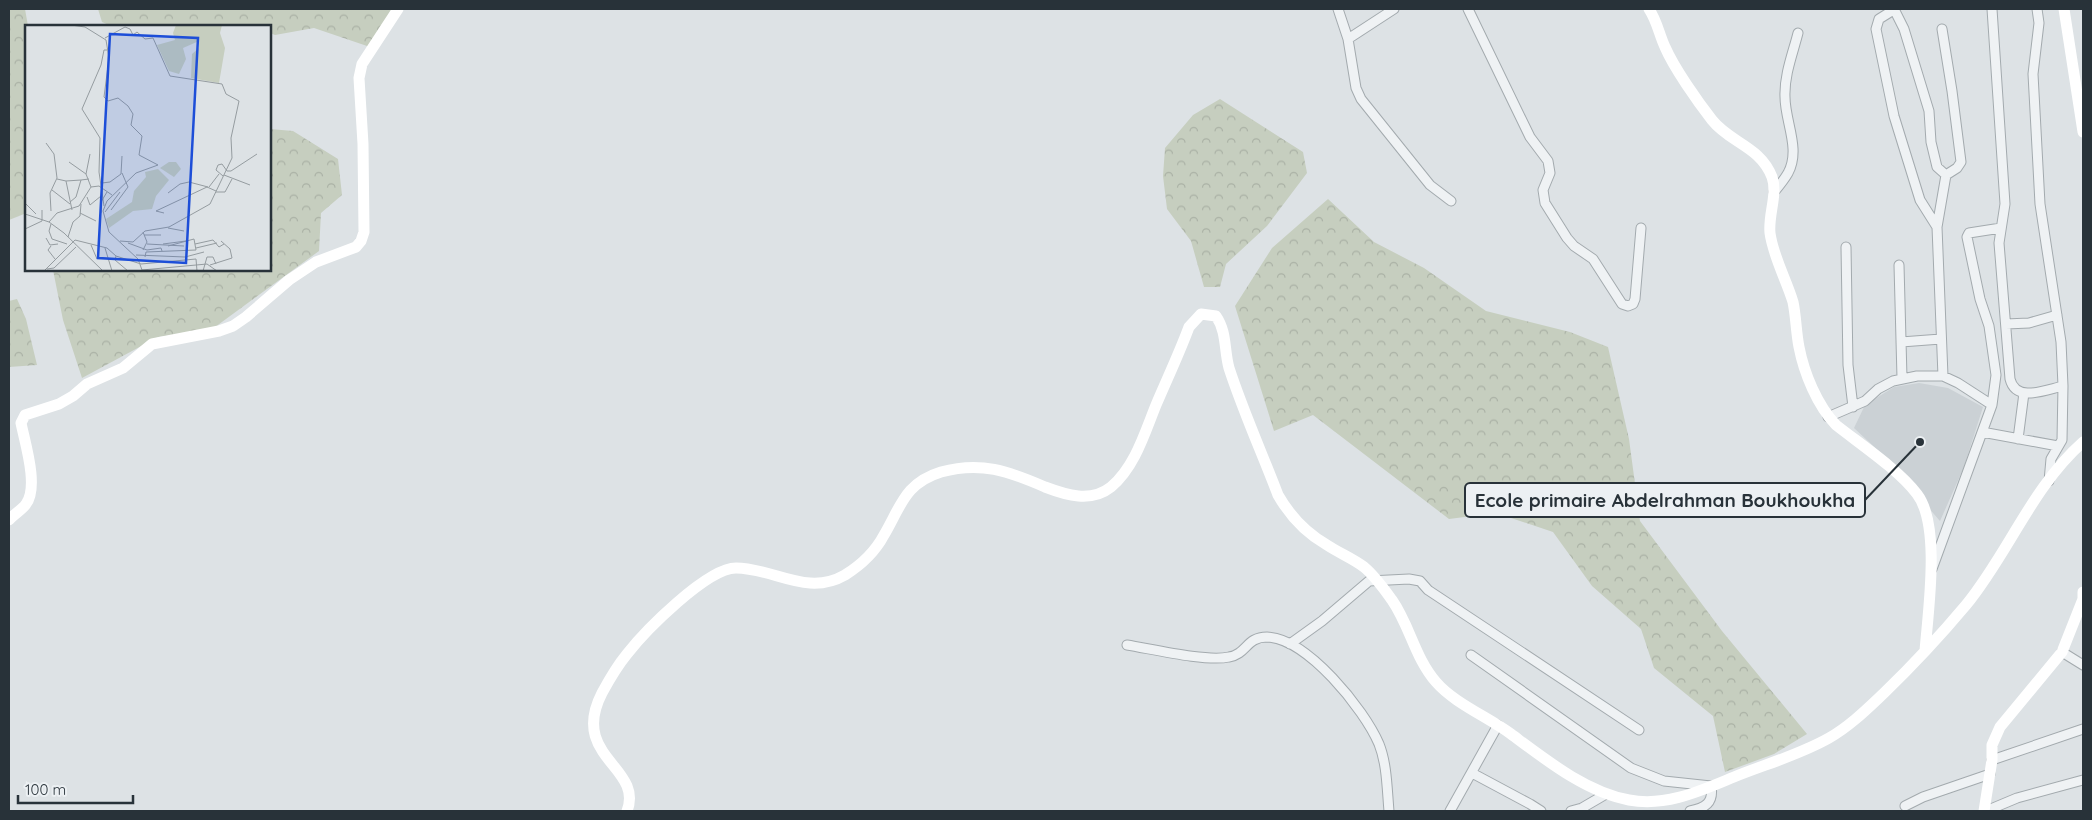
<svg xmlns="http://www.w3.org/2000/svg" width="2092" height="820" viewBox="0 0 2092 820" font-family="Quicksand,sans-serif">
  <defs>
    <pattern id="forest-crowns" width="20" height="18" patternUnits="userSpaceOnUse" patternTransform="scale(1.25)"><rect width="20" height="18" fill="#c6cebf"/><path d="M2 6a3 3 0 1 1 6 0M12 15a3 3 0 1 1 6 0" fill="none" stroke="#aab1a5"/></pattern>
  </defs>
  <rect width="100%" height="100%" fill="#dde2e5"/>
  <path fill="#cbd1d5" d="M1919,383l29,5 35,19 -19,60 -24,54 -57,-66 -29,-27 11,-23 29,-18z"/>
  <path fill="url(#forest-crowns)" d="M9,9h16l3,17h-2v189l-2,-1 -15,6z
    M98,9h297l-25,38 -56,-19 -39,7 -5,-2v-7h-159l-9,-4z
    M1220,99l83,53 4,21 -40,53 -41,38 -6,23h-16l-13,-46 -24,-32 -4,-33 2,-28 28,-33z
    M270,129l23,2 45,28 4,36 -21,18 -2,38 -108,79 -53,7 -76,41 -19,-58 -10,-50h217z
    M1328,199l46,43 50,26 62,43 84,21 38,15 21,92 11,82 82,110 85,103 -33,20 -49,18 -12,-56 -59,-48 -13,-39 -49,-43 -39,-54 -57,-19 -47,6 -136,-104 -39,16 -39,-125 37,-58z
    M17,299l9,20 11,46 -28,2v-66z"/>
  <g fill="none" stroke-linecap="round" stroke-linejoin="round">
    <g stroke="#a3aaae" stroke-width="11">
      <path id="street" d="M1338,9l10,30 8,49 5,11 69,86 21,16
        M1468,9l62,128 18,24 2,12 -7,17 2,13 22,35 7,8 19,13 29,45 6,2 5,-2 2,-5 6,-71
        M1894,9l10,20 25,82 2,31 6,25 9,8
        M1895,9l-16,10 -3,10 18,87 26,84 17,27
        M1992,9l13,195 -6,39 11,136c6,24 35,11 53,7
        M2037,9l2,14 -6,51 7,130 21,138 2,44 -1,54 -11,19 -2,22
        M1942,29l10,62 9,71 -4,6 -11,7 -9,52 6,149
        M1348,39l46,-30
        M1774,192c5,-6 10,-12 14,-19 13,-24 -3,-51 -3,-76 -1,-22 8,-44 13,-64
        M1846,247l2,118 5,42
        M1899,265l3,113
        M2006,324l23,-1 28,-8
        M1901,342l40,-3
        M1828,417l37,-16 13,-12 15,-8 24,-5h26l15,7 34,22
        M1982,432l76,14
        M2018,439l6,-46
        M1932,569l60,-164 4,-30 -7,-49 -9,-27 -13,-62 2,-4 32,-5
        M1290,644l32,-23 47,-40 40,-2 11,2 8,9 211,140
        M1127,645c25,4 79,17 102,12 18,-3 17,-20 38,-20 40,1 97,72 112,107 8,20 8,45 10,67
        M2062,652l21,13
        M1471,655l160,113 33,13 47,5c3,17 -6,22 -21,25
        M1992,760l91,-31
        M1472,773l58,31 11,7
        M1905,806l18,-9 67,-23
        M1450,811l48,-86
        M1571,811l11,-3 24,-14
        M1986,811l31,-13 66,-18"/>
    </g>
    <use href="#street" stroke="#eff2f4" stroke-width="9"/>
    <path stroke="#fff" stroke-width="11" d="M1649,9c8,12 10,25 16,38 9,21 33,55 47,73 18,23 48,26 60,57 6,17 -4,38 -2,56 3,23 16,46 23,69 3,14 3,30 6,45 5,26 18,58 37,78 24,19 63,45 81,69 24,31 11,117 8,157
      M2064,9l19,123
      M9,520c5,-6 13,-10 17,-16 13,-17 -1,-61 -5,-81l4,-8 34,-11 14,-8 14,-12 36,-16 29,-24 67,-13 14,-5 13,-9 43,-37 27,-18 40,-15 5,-6 3,-9 -1,-88 -4,-66 3,-14 36,-55
      M627,811c17,-44 -58,-54 -25,-118 7,-13 16,-28 25,-39 18,-23 80,-86 109,-86 38,0 71,29 109,7 16,-10 30,-23 39,-40 17,-29 21,-52 57,-63 40,-11 67,-1 104,15 21,8 46,16 66,0 24,-20 34,-55 45,-82 11,-26 23,-51 33,-78l12,-13 15,2c11,16 8,34 13,52 14,43 33,85 49,127 12,21 28,38 49,50 12,8 25,13 37,22 11,9 20,22 28,33 18,26 23,58 44,82 18,21 52,35 75,52 35,26 75,58 118,66 37,7 71,-9 105,-23 32,-13 65,-22 95,-39 21,-12 38,-29 55,-45 29,-28 56,-57 82,-88 42,-51 66,-118 117,-163
      M1984,811l8,-51v-15l8,-18 62,-75 21,-53v-7"/>
  </g>
  <g transform="translate(25 25)">
    <rect width="246" height="246" fill="#dde2e5"/>
    <path d="M151,0h46l-2,8 5,15 -6,35 -28,-5 1,-24 7,-6v-7l-16,7 3,11 -7,15 -10,-3 -12,-26 18,-5 -2,-7zM144,137h7l5,7 -7,8 -14,-9zM133,144l11,11 -13,16 -4,13 -19,2 -24,17 -3,-9 26,-17 2,-11 12,-14 -1,-5z" fill="#c6cebf"/>
    <path fill="none" stroke="#959ca0" stroke-width="1" d="M46,0l14,2 21,13 3,18 -5,39 4,4 10,-3 10,8 5,8 -2,11 11,11 -3,19 19,10 -22,8 -29,28 -4,10 6,21 29,27 4,11 65,-6 10,7M80,13l20,-11 5,2 3,6 4,-3 8,7 8,-1 17,38 52,8 4,10 13,7 -8,37 1,20 -22,46 -41,23 -24,4 -12,11 -13,-1M21,118l8,11 3,24 -7,15 1,18M61,149l4,-20M199,150l26,10M198,151l-7,-6 2,-5 4,-1 5,7h4l26,-17M32,154l9,2 6,29M41,156l15,-1M77,158l8,-1 11,-8 1,-18M66,162l8,-1 13,9M184,162l10,-13M27,165l18,14M191,167h9l7,-13M143,168l12,-9 9,-2 19,5M62,172l3,8 11,-9M45,177l6,-5 5,-17 8,-1M0,178l11,11M79,181l-5,-34 1,-34 -18,-29 19,-44 3,-15h3M86,185l17,-23 -6,-14M80,187l15,-20M55,188l16,8M76,188v-11l6,-10M139,188l-8,-2 51,-24 9,4M0,189l24,8 15,11 39,38M24,197l8,-9 22,-7 12,-19 -5,-13 -17,-12M26,199l-2,7 3,8 15,5M143,203l16,3M0,204l17,-8v-11M118,207l4,10 -4,8M119,210h17M43,212l5,-15 7,-6 1,-12M21,213l4,7 8,-1M103,218l19,7 14,-2 1,3M122,219l37,2M138,219l23,-3M170,219l18,-4 6,7 5,-3M66,220l6,14M26,221l-3,4 7,9M143,221l26,-7 2,11M80,223l7,23M171,223l21,-5M111,230l49,2 19,-5M91,231l-1,4 13,11M120,232l1,-5 50,-2M185,240l22,-7 -2,-9 -9,-8M22,244l7,-1 22,-21M19,246l31,-31 32,8 9,8 25,8 55,-5 1,12M178,246l4,-14h6l3,7"/>
    <path fill="#1d4ed8" fill-opacity="0.15" stroke="#1d4ed8" stroke-width="2.5" d="M85,9l88,4 -12,225 -88,-5z"/>
    <rect width="246" height="246" fill="none" stroke="#283239" stroke-width="2.5"/>
  </g>
  <path fill="none" stroke="#283239" stroke-width="2" d="M1920 442L1865 500"/>
  <circle fill="#283239" stroke="#ecf0f3" stroke-width="2" cx="1920" cy="442" r="5"/>
  <rect fill="#ecf0f3" stroke="#283239" stroke-width="2" x="1465" y="483" width="400" height="34" rx="5"/>
  <g font-size="19" text-anchor="middle" font-weight="bold" fill="#283239">
    <text x="1665" y="507">Ecole primaire Abdelrahman Boukhoukha</text>
  </g>
  <rect width="2092" height="820" fill="none" stroke="#283239" stroke-width="20"/>
  <path d="M18 795v8h115v-8" fill="none" stroke="#283239" stroke-width="2.5"/>
  <text x="25" y="795" font-size="15" fill="#283239" stroke="#ecf0f3" stroke-width="4" paint-order="stroke">100 m</text>
</svg>
